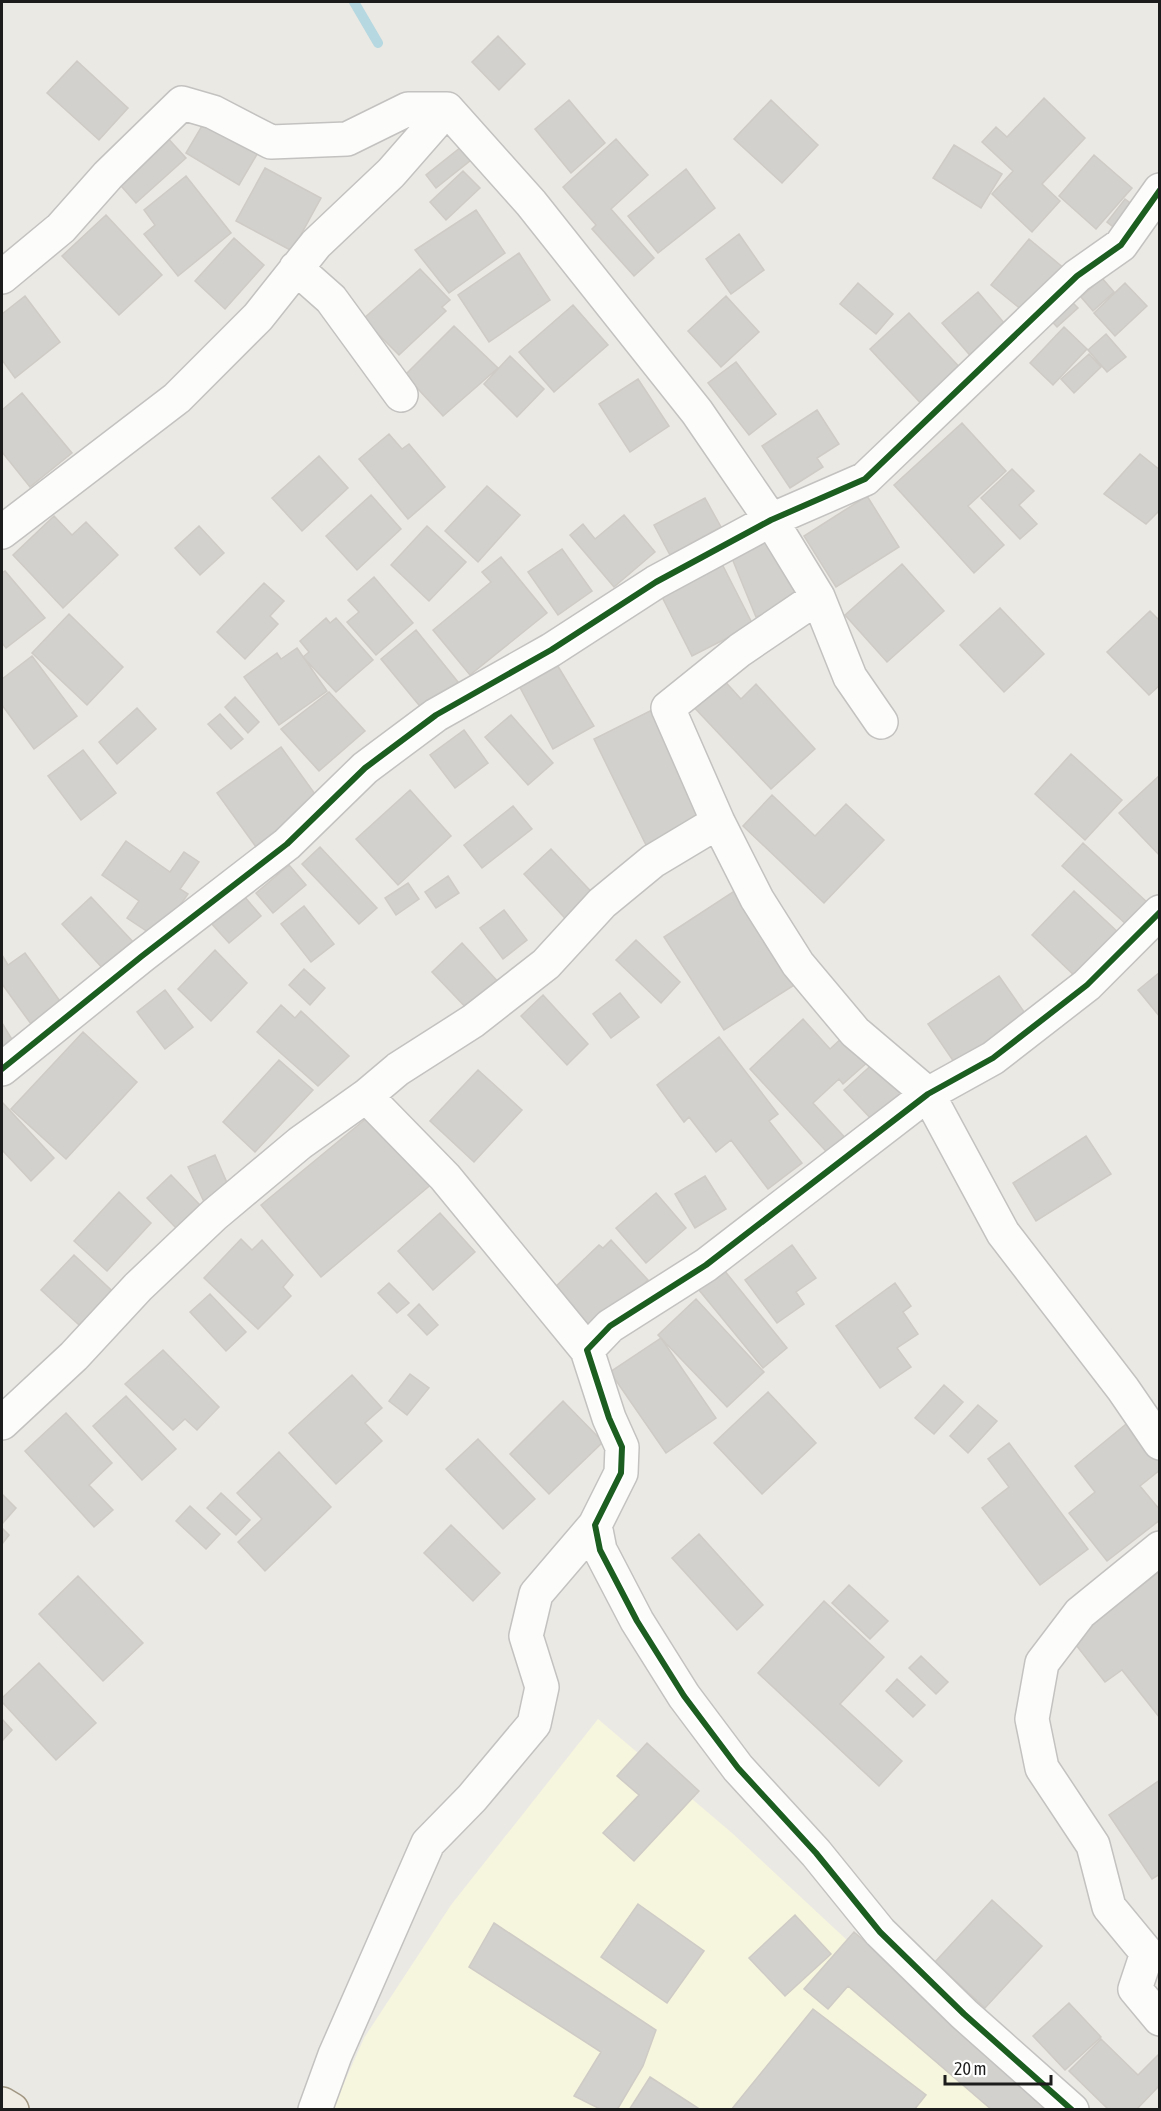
<svg xmlns="http://www.w3.org/2000/svg" width="1161" height="2111" viewBox="0 0 1161 2111" font-family="'Asap Condensed',sans-serif">
  <rect width="100%" height="100%" fill="#ebe9e4"/>
  <path fill="#f6f5de" d="M598,1719l134,114 145,135 158,142h-703l32,-72 87,-133z"/>
  <g fill="none" stroke-linecap="round" stroke-linejoin="round">
    <path stroke="#b6d8e0" stroke-width="10" d="M354,2l24,41"/>
  </g>
  <path fill="#d3d1cd" stroke="#cecac5" stroke-width="1.5" d="M498,36l27,28 -26,26 -27,-28z
    M77,61l51,47 -29,32 -52,-47z
    M1044,98l41,40 -43,46 18,17 -28,31 -40,-38 21,-23 -31,-29 14,-15 11,10z
    M569,100l36,43 -34,30 -36,-44z
    M771,100l47,45 -36,38 -48,-44z
    M206,119l53,32 -20,34 -53,-32z
    M164,134l22,24 -50,45 -21,-24z
    M616,139l32,36 -37,34 43,49 -20,18 -42,-47 4,-4 -33,-38z
    M954,145l48,29 -21,34 -48,-30z
    M461,147l10,13 -35,28 -10,-13z
    M1094,155l38,33 -36,41 -37,-33z
    M265,168l56,30 -29,53 -56,-30z
    M686,169l29,39 -57,45 -30,-37z
    M463,171l17,17 -34,32 -16,-18z
    M186,176l45,57 -53,43 -34,-42 11,-9 -11,-15z
    M1125,199l20,15 -19,23 -19,-15z
    M476,210l29,43 -56,40 -34,-43z
    M106,215l56,60 -43,40 -57,-59z
    M739,234l25,36 -33,24 -25,-35z
    M234,238l30,27 -39,44 -30,-28z
    M1029,239l36,30 -37,46 -37,-30z
    M519,253l31,47 -61,42 -31,-47z
    M420,269l30,31 -8,7 4,4 -47,44 -36,-36z
    M1102,278l12,14 -21,19 -12,-14z
    M858,283l35,31 -17,20 -36,-30z
    M1125,283l22,23 -32,30 -21,-23z
    M978,292l32,38 -36,30 -32,-37z
    M1065,295l13,13 -21,19 -12,-13z
    M25,296l35,46 -45,36 -13,-18v-46z
    M726,296l33,36 -38,35 -33,-36z
    M573,305l35,40 -54,47 -35,-40z
    M909,313l56,60 -38,37 -57,-61z
    M454,326l44,42 -55,48 -38,-41z
    M1064,327l23,22 -34,36 -23,-22z
    M1106,334l20,23 -19,15 -19,-22z
    M1089,354l12,13 -27,26 -13,-14z
    M510,356l34,33 -27,28 -33,-33z
    M736,362l40,52 -27,21 -41,-52z
    M638,379l31,47 -39,26 -31,-48z
    M22,393l50,60 -42,34 -28,-35v-42z
    M817,410l22,34 -22,14 6,9 -33,21 -28,-42z
    M962,423l44,48 -38,35 36,39 -30,28 -80,-88z
    M389,434l13,15 7,-5 36,43 -37,32 -49,-60z
    M1140,454l20,16v40l-14,14 -42,-30z
    M319,456l29,32 -46,43 -30,-33z
    M1012,469l22,22 -15,14 18,19 -17,15 -39,-41z
    M487,486l33,29 -42,47 -33,-31z
    M371,495l30,34 -44,41 -31,-34z
    M867,496l32,51 -63,40 -32,-51z
    M705,498l16,29 -51,28 -16,-30z
    M624,515l31,37 -41,35 -44,-52 13,-11 12,15z
    M54,516l18,19 14,-13 32,33 -55,53 -50,-53z
    M199,526l25,27 -24,22 -25,-27z
    M427,526l39,36 -37,39 -38,-36z
    M774,539l24,61 -42,17 -25,-61z
    M562,549l30,42 -34,24 -30,-43z
    M501,557l46,56 -77,62 -37,-45 58,-48 -9,-10z
    M719,558l34,67 -61,31 -34,-67z
    M902,564l42,47 -57,51 -42,-47z
    M5,571l40,47 -39,30 -4,-5v-70z
    M374,577l39,46 -37,32 -29,-33 12,-10 -11,-12z
    M264,583l20,18 -14,15 8,8 -33,35 -28,-27z
    M1000,608l44,46 -40,38 -44,-47z
    M1150,611l10,10v64l-11,10 -42,-43z
    M69,614l54,53 -36,38 -55,-52z
    M326,618l4,5 6,-5 37,42 -37,32 -33,-35 6,-5 -9,-11z
    M416,630l42,52 -35,28 -42,-51z
    M297,648l30,43 -48,34 -35,-48 33,-24 4,6z
    M32,656l45,60 -43,33 -32,-44v-26z
    M556,663l38,63 -41,23 -37,-69z
    M720,676l21,23 15,-15 59,65 -44,40 -81,-86z
    M329,692l36,39 -46,40 -38,-42z
    M235,697l24,25 -11,11 -23,-26z
    M137,708l19,21 -39,35 -18,-22z
    M652,710l52,106 -58,29 -52,-106z
    M220,714l23,25 -12,10 -23,-25z
    M511,715l42,48 -25,22 -43,-48z
    M464,730l24,33 -33,25 -25,-33z
    M281,747l42,58 -64,46 -42,-58z
    M83,750l33,43 -35,27 -33,-44z
    M1071,754l51,46 -37,40 -50,-46z
    M1160,775v81l-41,-43z
    M410,790l41,46 -53,49 -42,-46z
    M772,795l43,41 31,-32 38,36 -60,63 -81,-77z
    M513,806l19,23 -50,39 -18,-23z
    M126,841l44,31 14,-20 15,10 -19,27 8,5 -31,44 -30,-20 12,-17 -37,-26z
    M1083,843l65,60 -21,22 -65,-59z
    M320,847l57,61 -18,16 -57,-60z
    M551,849l50,53 -27,26 -50,-54z
    M289,865l17,20 -33,28 -17,-20z
    M448,876l11,17 -23,15 -11,-16z
    M408,883l11,16 -23,16 -11,-17z
    M739,888l60,94 -75,48 -60,-93z
    M1074,891l47,44 -42,45 -47,-45z
    M244,896l17,20 -32,27 -18,-20z
    M91,897l44,47 -30,27 -43,-47z
    M304,906l30,38 -23,18 -30,-38z
    M504,910l23,30 -24,19 -23,-31z
    M636,940l44,42 -19,21 -45,-43z
    M462,943l40,43 -30,28 -40,-42z
    M215,950l32,33 -36,38 -33,-32z
    M25,953l35,48 -29,23 -29,-40v-29l6,10z
    M304,969l21,19 -15,17 -21,-20z
    M1160,972v45l-22,-27z
    M999,976l28,40 -71,49 -28,-41z
    M165,990l28,37 -28,22 -28,-37z
    M620,993l19,24 -28,21 -18,-24z
    M543,995l45,49 -21,21 -46,-49z
    M281,1005l14,13 6,-7 48,45 -31,30 -61,-54z
    M803,1019l27,30 15,-14 24,26 -26,23 -4,-5 -26,24 38,41 -16,17 -85,-92z
    M2,1023l11,18 -11,8z
    M83,1032l54,50 -71,77 -55,-50z
    M719,1037l59,77 -9,7 33,42 -34,26 -37,-49 -15,12 -27,-35 -5,5 -27,-37z
    M279,1060l34,30 -58,62 -32,-30z
    M877,1060l29,32 -32,30 -30,-32z
    M478,1070l44,40 -48,52 -44,-41z
    M2,1102l52,56 -23,23 -29,-31z
    M374,1112l59,71 -112,94 -60,-72z
    M1086,1136l25,38 -75,47 -23,-38z
    M215,1155l16,37 -26,12 -17,-37z
    M171,1175l29,30 -24,23 -29,-30z
    M705,1176l21,33 -31,19 -20,-34z
    M119,1192l32,31 -44,48 -33,-30z
    M656,1193l30,35 -40,35 -30,-35z
    M440,1213l35,39 -42,38 -35,-39z
    M241,1239l11,11 10,-10 31,35 -10,12 8,9 -33,33 -54,-51z
    M611,1240l37,40 -58,55 -40,-43 49,-47 4,3z
    M792,1245l24,33 -20,14 8,12 -27,19 -32,-43z
    M74,1255l50,47 -33,34 -50,-46z
    M724,1270l63,78 -24,20 -64,-78z
    M389,1283l20,20 -12,10 -19,-20z
    M895,1283l16,23 -8,6 15,22 -21,14 14,19 -31,21 -44,-62z
    M210,1294l36,38 -20,19 -36,-39z
    M696,1299l68,73 -37,35 -69,-72z
    M419,1304l19,21 -11,10 -19,-20z
    M661,1338l55,80 -50,35 -56,-81z
    M163,1350l56,57 -22,23 -12,-11 -12,11 -48,-46z
    M410,1374l19,14 -22,27 -18,-14z
    M352,1375l30,33 -17,15 17,18 -46,43 -47,-51z
    M944,1385l19,17 -29,32 -19,-16z
    M768,1392l48,51 -54,51 -48,-51z
    M126,1396l50,53 -34,31 -49,-54z
    M563,1401l40,41 -54,52 -39,-40z
    M978,1405l19,16 -29,32 -18,-17z
    M66,1413l46,50 -23,22 24,25 -19,17 -69,-76z
    M1131,1420l29,35v15l-20,16 20,24v10l-53,41 -38,-48 26,-21 -20,-26z
    M478,1439l57,60 -32,30 -57,-60z
    M1009,1443l79,106 -48,36 -58,-77 27,-21 -21,-28z
    M279,1452l52,55 -66,64 -27,-29 24,-23 -25,-26z
    M221,1493l29,27 -14,15 -29,-27z
    M2,1494l14,14 -14,16z
    M190,1506l30,28 -14,15 -30,-28z
    M451,1525l49,48 -27,28 -49,-48z
    M2,1528l7,7 -7,9z
    M699,1534l64,71 -26,25 -65,-72z
    M1160,1571v147l-38,-48 -17,12 -33,-42z
    M78,1576l65,67 -40,38 -64,-67z
    M849,1585l39,36 -18,18 -38,-36z
    M824,1601l60,56 -44,47 62,57 -23,25 -121,-113z
    M921,1656l27,26 -12,12 -27,-26z
    M39,1663l57,60 -40,37 -54,-58v-4z
    M897,1679l28,26 -12,12 -27,-26z
    M2,1719l10,11 -10,11z
    M647,1743l52,48 -65,70 -31,-28 36,-38 -22,-19z
    M1160,1780v94l-8,5 -43,-64z
    M992,1900l50,46 -57,62 -50,-46z
    M638,1904l66,47 -37,52 -66,-46z
    M795,1915l36,39 -46,42 -36,-38z
    M494,1923l162,107 -13,36 -26,44h-15l-28,-14 27,-44 -132,-85z
    M854,1932l195,167 -9,11h-48l-144,-124 -20,23 -24,-20z
    M1069,2003l32,34 -36,33 -32,-34z
    M813,2009l113,86 -12,15h-183z
    M1101,2039l37,36 22,-22v32l-24,25h-27l-40,-39z
    M650,2077l51,33h-72z"/>
  <g fill="none" stroke-linecap="round" stroke-linejoin="round">
    <g stroke="#c3c2c0" stroke-width="36">
      <path id="minor" d="M296,268l35,31 70,96
        M2,277l59,-49 47,-53 74,-72 31,9 58,30 76,-3 61,-30h39
        M2,532l175,-134 81,-81 58,-73 75,-71 56,-64 84,94 166,209 74,108 47,77 32,80 31,45
        M818,597l-78,53 -72,58 50,114 39,77 41,65 57,68 73,62 75,139 120,156 37,54
        M2,1069l140,-113 145,-112 78,-76 71,-53 115,-65 105,-68 115,-62 94,-41 212,-203 44,-31 39,-55
        M366,1096l79,81 142,173
        M2,1423l72,-67 64,-69 76,-72 86,-72 66,-47 32,-27 75,-48 73,-57 56,-61 51,-42 65,-39
        M1160,1548l-80,65 -38,50 -10,56 10,49 51,77 16,62 38,46 -12,36 25,30
        M315,2110l20,-55 93,-212 44,-45 62,-74 8,-37 -16,-51 10,-42 59,-69
        M1072,2110l-108,-96 -84,-82 -64,-79 -78,-85 -54,-72 -47,-75 -37,-71 -5,-25 26,-52 1,-26 -13,-29 -22,-68 23,-24 96,-61 222,-171 65,-36 94,-73 73,-73"/>
    </g>
    <g stroke="#a19681" stroke-width="36">
      <path id="primary" d="M2,2104l10,6"/>
    </g>
    <use href="#minor" stroke="#fcfcfb" stroke-width="33"/>
    <use href="#primary" stroke="#f0ebe3" stroke-width="33"/>
    <g stroke="#fff" stroke-width="10">
      <path id="cycleway" d="M2,1069l140,-113 145,-112 78,-76 71,-53 115,-65 105,-68 115,-62 94,-41 212,-203 44,-31 39,-55
        M1072,2110l-108,-96 -84,-82 -64,-79 -78,-85 -54,-72 -47,-75 -37,-71 -5,-25 26,-52 1,-26 -13,-29 -22,-68 23,-24 96,-61 222,-171 65,-36 94,-73 73,-73"/>
    </g>
    <use href="#cycleway" stroke="#1b5e20" stroke-width="6"/>
  </g>
  <rect width="1161" height="2111" fill="none" stroke="#1c1c1c" stroke-width="6"/>
  <path d="M945 2075v9h106v-9" fill="none" stroke="#1c1c1c" stroke-width="3"/>
  <text x="954" y="2075" font-size="18" fill="#1c1c1c" stroke="#ffffff" stroke-width="4.5" paint-order="stroke">20 m</text>
</svg>
